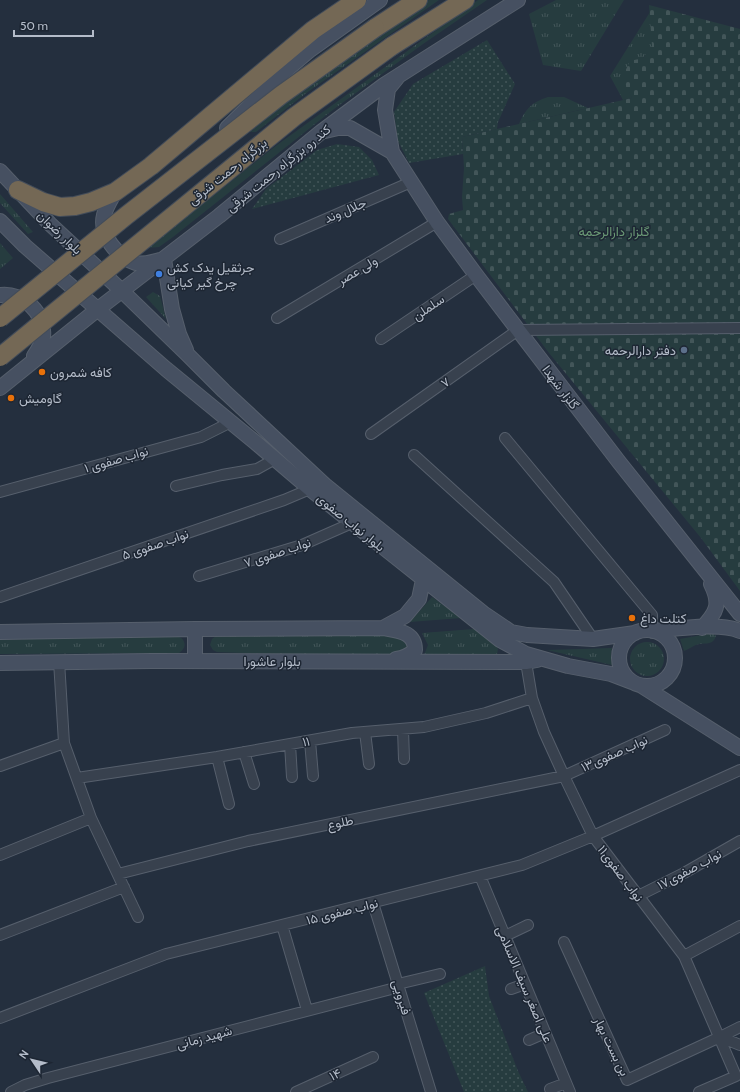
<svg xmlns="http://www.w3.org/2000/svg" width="740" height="1092" viewBox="0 0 740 1092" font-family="Cabin,Vazirmatn,sans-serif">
  <defs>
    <pattern id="grass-tufts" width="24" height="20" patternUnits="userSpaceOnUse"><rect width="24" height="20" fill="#263c3f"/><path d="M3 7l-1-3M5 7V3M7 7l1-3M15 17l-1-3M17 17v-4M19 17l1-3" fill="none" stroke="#435659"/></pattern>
    <pattern id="cemetery-stones" width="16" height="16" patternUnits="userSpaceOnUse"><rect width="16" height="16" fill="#263c3f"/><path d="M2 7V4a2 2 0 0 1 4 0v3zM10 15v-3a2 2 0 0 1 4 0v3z" fill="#435659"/></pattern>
    <pattern id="park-dots" width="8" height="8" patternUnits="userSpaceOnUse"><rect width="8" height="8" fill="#263c3f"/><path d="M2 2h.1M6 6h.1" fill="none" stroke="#435659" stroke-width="1.8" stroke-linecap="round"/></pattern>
  </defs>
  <rect width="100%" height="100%" fill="#242f3e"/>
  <path fill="url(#grass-tufts)" d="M429,0h10l-130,91 -53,41h-6l66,-55z
    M478,0h9l-64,44 -89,65 -161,128 -14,10 -12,1 130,-103z
    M556,0h68l-43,71 -38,-6 -14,-51z
    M650,12l3,34 -10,12 -15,30 4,10 -9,2 -13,-24z
    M548,97h16l24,11 -69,16c6,-15 13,-22 29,-27z
    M0,194l33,38 -5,2 -28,-31z
    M0,243l13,15 -13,11z
    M153,292l7,4 6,23 -20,-22z
    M432,597l29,21 -51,4z
    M474,629l20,13 4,7 -1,5 -73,1 4,-10 -6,-12z
    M712,633l4,3c-3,9 -9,7 -17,8 -5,1 -10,5 -15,7l-4,-12z
    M372,634l31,3 4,10 -3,6 -9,1 -95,1 -83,-3 -4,-2 -3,-5 2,-6 4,-3z
    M155,635c8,1 27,-2 29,7 2,5 -1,8 -5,11l-179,1v-14z
    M630 659a17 17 0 1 1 34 0a17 17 0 1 1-34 0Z
    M612,648l-1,6 1,11 -65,-15z"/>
  <path fill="url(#cemetery-stones)" d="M649,5l91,24v562l-39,-53 -152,-185 -101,-134 1,-5 14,-4 -1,-13 2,-29 -2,-31 170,-39 -10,-20 8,-17 13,-3 9,-12z"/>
  <path fill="url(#park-dots)" d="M487,40l28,44 -17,38 -1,7 -35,8 1,17 -54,9 -11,-22 -4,-29 19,-28z
    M337,144l22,3 13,13 7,15 -127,34 14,-20 51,-39z
    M485,966l4,30 29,75 10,21h-64l-40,-99z"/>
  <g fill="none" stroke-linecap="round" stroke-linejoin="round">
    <g stroke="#565f6c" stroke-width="12">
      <path id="street" d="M280,239l131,-57
        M277,318l160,-96
        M381,339l95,-64
        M371,434l147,-104 222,-2
        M505,438l147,177v16
        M414,455l140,127 39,57
        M176,486l46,-11 35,-6 18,-10
        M0,492l201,-55 30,-15
        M199,576l103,-31 50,-22
        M0,597l284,-97 26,-11
        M59,661l5,82 27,75 47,99
        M526,662l6,36 12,34 20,44 29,60 91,120 52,120 -37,16
        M403,729l1,30
        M365,732l4,32
        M310,741l3,35
        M290,744l2,33
        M244,752l10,32
        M217,757l12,47
        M0,766l64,-23
        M77,778l140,-21 135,-24 72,-6 62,-14 46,-15
        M0,855l91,-37
        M118,874l130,-33 316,-65 101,-46
        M480,876l90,216
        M638,896l46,-23 56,-32
        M373,903l58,189
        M282,925l25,85
        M0,935l124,-48
        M505,936l23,-11
        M564,942l63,138 93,-43 20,-10
        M684,956l56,-30
        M398,984l42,-10
        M511,989l14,-5
        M0,1018l166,-64 356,-89 71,-29 147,-66
        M720,1037l20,8
        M529,1040l16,-7
        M550,1089l16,-6
        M11,1092l14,-7 23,-7 351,-91
        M296,1092l77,-35"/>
    </g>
    <g stroke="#565f6c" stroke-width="16">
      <path id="secondary" d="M227,128l56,-55 27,-23 70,-50
        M325,131l13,-3h12l42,24 -7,-42 3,-21 9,-11
        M392,152l45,70 39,53 143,187 121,152
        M0,171l50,53 72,67 65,63 37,37 102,95 157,127 28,19 16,3 66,4 42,-6
        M115,192c-4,7 -9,15 -11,23 -5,20 13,42 32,48 7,2 17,-1 24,-3
        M0,221l25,25 141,123 89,73 55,47 190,151 26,14 42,12 43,8 21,8
        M164,259l8,50 7,25 7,16
        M0,295c23,-3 46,18 43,42 -1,7 -5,13 -9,19
        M0,388l98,-79 121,-93 102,-84 63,-47 134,-85
        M383,628l22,-12 14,-17 4,-19
        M702,628c15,-16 19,-24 9,-44
        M195,629v32
        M619 658a28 28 0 1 1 56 0a28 28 0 1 1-56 0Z
        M653,631c23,-2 67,-9 87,0
        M0,632l195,-3 188,-1c14,3 32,3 32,22 -6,6 -11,8 -19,9
        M0,663l152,-2 374,1 11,-2
        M642,686l98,62"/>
    </g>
    <g stroke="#434c59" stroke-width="20">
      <path id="highway" d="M375,28l43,-28
        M392,46l73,-46
        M18,190l25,12 17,5 15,-1 16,-4 24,-10 36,-26 162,-136 44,-30"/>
    </g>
    <use href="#street" stroke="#38414e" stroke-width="10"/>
    <use href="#secondary" stroke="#465061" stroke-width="14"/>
    <use href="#highway" stroke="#746855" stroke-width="18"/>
    <g stroke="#434c59" stroke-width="20" stroke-linecap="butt">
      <path id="highway-bridge" d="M0,318l127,-103 154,-120 94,-67
        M0,357l294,-240 98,-71"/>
    </g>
    <use href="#highway-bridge" stroke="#746855" stroke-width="18"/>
  </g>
  <circle fill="#3f7fe0" stroke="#1d2633" stroke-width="1.5" cx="159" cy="274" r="4"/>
  <circle fill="#5c6f8a" stroke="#1d2633" stroke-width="1.5" cx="684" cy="350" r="4"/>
  <g fill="#e8710a" stroke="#1d2633" stroke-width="1.5">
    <circle cx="42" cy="372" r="4"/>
    <circle cx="11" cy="398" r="4"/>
    <circle cx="632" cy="618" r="4"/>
  </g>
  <g text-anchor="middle" stroke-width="3" stroke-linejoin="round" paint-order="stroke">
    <g font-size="13" fill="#b4bcc9" stroke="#1d2633">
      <text transform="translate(278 168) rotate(-39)" y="5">کند رو بزرگراه رحمت شرقی</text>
      <text transform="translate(227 171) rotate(-39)" y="5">بزرگراه رحمت شرقی</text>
      <text transform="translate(345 210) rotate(-23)" y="5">جلال وند</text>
      <text transform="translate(60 232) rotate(44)" y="5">بلوار رضوان</text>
      <text transform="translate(357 270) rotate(-31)" y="5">ولی عصر</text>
      <text transform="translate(428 307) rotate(-34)" y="5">سلملن</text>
      <text transform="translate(445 382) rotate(-35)" y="5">۷</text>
      <text transform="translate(561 387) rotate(53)" y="5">گلزار شهدا</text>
      <text transform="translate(116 459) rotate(-16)" y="5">نواب صفوی ۱</text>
      <text transform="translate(351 522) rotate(39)" y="5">بلوار نواب صفوی</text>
      <text transform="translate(155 544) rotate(-19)" y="5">نواب صفوی ۵</text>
      <text transform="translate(277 552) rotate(-18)" y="5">نواب صفوی ۷</text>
      <text x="272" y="666">بلوار عاشورا</text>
      <text transform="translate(306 741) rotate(-10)" y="5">۱۱</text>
      <text transform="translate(614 753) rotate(-24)" y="5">۱۳نواب صفوی</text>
      <text transform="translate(340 822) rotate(-12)" y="5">طلوع</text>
      <text transform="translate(689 869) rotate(-28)" y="5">۱۷نواب صفوی</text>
      <text transform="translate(621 873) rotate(53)" y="5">۱۱نواب صفوی</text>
      <text transform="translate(342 911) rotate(-14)" y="5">نواب صفوی ۱۵</text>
      <text transform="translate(525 984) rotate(67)" y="5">علی اصغر سیف الاسلامی</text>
      <text transform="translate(402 997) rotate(73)" y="5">فیرویی</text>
      <text transform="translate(204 1037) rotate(-15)" y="5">شهید زمانی</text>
      <text transform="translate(612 1046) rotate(64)" y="5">بن بست بهار</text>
      <text transform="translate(335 1074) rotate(-25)" y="5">۱۴</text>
    </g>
    <g font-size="13" fill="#6b9a76" stroke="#1d2633">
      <text x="614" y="236">گلزار دارالرحمه</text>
    </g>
    <g font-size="13" fill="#b4bcc9" stroke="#1d2633" text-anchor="start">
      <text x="167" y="272">جرثقیل یدک کش<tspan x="167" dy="15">چرخ گیر کیانی</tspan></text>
      <text x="676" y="355" text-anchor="end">دفتر دارالرحمه</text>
      <text x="50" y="377">کافه شمرون</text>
      <text x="19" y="403">گاومیش</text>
      <text x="640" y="623">کتلت داغ</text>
    </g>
  </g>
  <g transform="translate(32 1060) rotate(305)" stroke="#1d2633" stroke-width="3" paint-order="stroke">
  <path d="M0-3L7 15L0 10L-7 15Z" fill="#b4bcc9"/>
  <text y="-6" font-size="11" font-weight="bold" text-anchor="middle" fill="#b4bcc9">N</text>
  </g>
  <path d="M14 30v6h79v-6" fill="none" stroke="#b4bcc9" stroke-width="2"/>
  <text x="20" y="30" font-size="12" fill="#b4bcc9" stroke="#1d2633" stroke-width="3" paint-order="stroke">50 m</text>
</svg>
